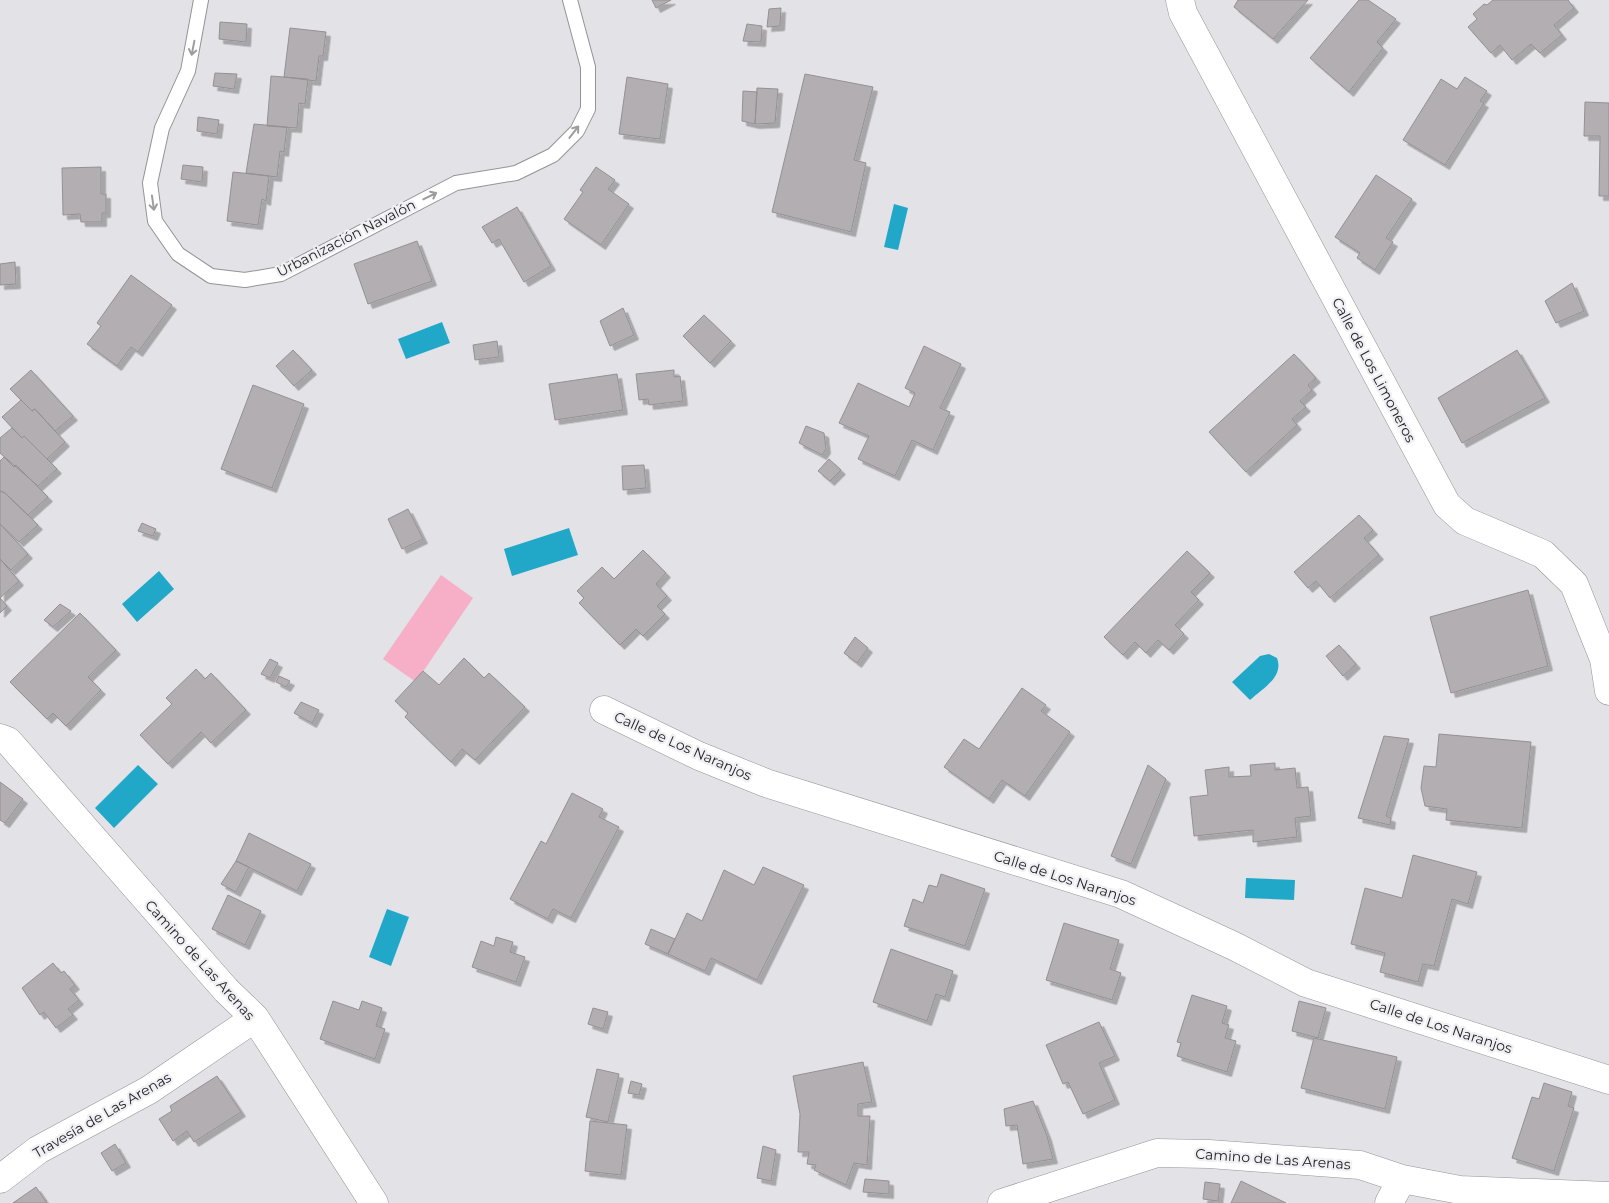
<svg xmlns="http://www.w3.org/2000/svg" width="1609" height="1203" viewBox="0 0 1609 1203" font-family="Montserrat,sans-serif">
  <defs>
    <filter id="shadow"><feDropShadow dx="4.5" dy="4.5" stdDeviation="0" flood-color="#0004"/></filter>
  </defs>
  <rect width="100%" height="100%" fill="#e2e2e7"/>
  <path fill="#f6afc7" d="M441,575l32,23 -57,84 -33,-23z"/>
  <path fill="#21a8c8" d="M894,204l14,4 -10,42 -14,-3z
    M442,322l8,21 -44,16 -8,-20z
    M569,528l9,27 -66,21 -8,-27z
    M159,571l15,18 -37,33 -15,-18z
    M1269,654l8,4c7,19 -14,30 -27,42l-18,-18 28,-26z
    M138,765l20,19 -44,44 -19,-20z
    M1246,878l49,2 -1,20 -49,-2z
    M387,909l22,8 -18,49 -22,-9z"/>
  <path fill="#b2aeb2" stroke="#949094" filter="url(#shadow)" d="M652,0h19l-15,8z
    M1238,0h70l-35,39 -39,-32z
    M1359,0h9l28,19 -19,23 6,6 -34,44 -39,-34z
    M1493,0h75l6,8 -20,17 8,10 -22,18 -9,-9 -19,16 -12,-15 -9,8 -23,-26 9,-8 -4,-5 11,-10 3,1z
    M781,8l-1,18 -13,1 2,-18z
    M220,22l27,2 -1,18 -27,-3z
    M747,24l15,2 -1,16 -18,-1z
    M290,28l36,4 -3,24h-4l-3,25 -32,-4z
    M215,73l22,1 -3,15 -21,-3z
    M805,74l68,13 -19,73 12,3 -15,69 -79,-20z
    M271,76l37,3 -3,25 -6,-1 -2,25 -30,-2z
    M627,77l41,7 -8,55 -41,-5z
    M1465,77l22,14 -7,10 4,2 -39,62 -42,-25 38,-61 16,10z
    M757,88l21,1 -3,34 -20,1z
    M743,91l14,1 -2,32 -13,-3z
    M1585,102l24,1v93h-10l1,-60h-16z
    M198,117l21,3 -2,14 -20,-3z
    M254,124l33,3 -3,25 -4,-1 -3,26 -31,-4z
    M183,165l20,2 -1,15 -21,-3z
    M101,167v27h5v19h-4v9h-21l-1,-8 -17,1 -1,-47z
    M596,167l19,13 -7,9 21,15 -28,41 -37,-26 19,-27 -3,-2z
    M233,172l36,4 -3,25 -4,-2 -4,26 -31,-4z
    M1376,175l36,24 -26,39 7,4 -18,28 -18,-12 3,-5 -25,-16z
    M517,207l34,59 -27,16 -25,-43 -7,4 -10,-16z
    M417,241l15,40 -64,23 -14,-40z
    M15,262l1,22 -16,1v-21z
    M131,275l41,30 -34,47 -7,-5 -14,19 -30,-22 14,-18 -4,-3z
    M1572,283l12,28 -28,12 -11,-22z
    M623,308l11,27 -24,11 -10,-25z
    M704,315l27,26 -21,22 -27,-27z
    M497,341l2,16 -24,3 -2,-15z
    M924,346l37,18 -21,44 10,4 -17,38 -21,-10 -17,36 -37,-17 11,-23 -30,-13 19,-40 51,24 6,-14 -10,-5z
    M293,350l19,20 -18,16 -18,-20z
    M1517,350l28,48 -83,45 -24,-45z
    M1294,354l22,24 -8,7 4,5 -12,11 6,6 -14,12 5,6 -51,47 -37,-40z
    M31,370l42,46 -18,15 -20,-22 -3,2 -22,-22z
    M674,370v7l6,-1 3,25 -34,4 -1,-6 -9,1 -3,-26z
    M617,374l6,36 -68,10 -6,-36z
    M253,385l51,19 -32,84 -51,-19z
    M21,400l11,11 3,-2 30,33 -18,17 -23,-23 -2,2 -20,-21z
    M806,426l18,7 2,16 -4,6 -23,-12z
    M12,428l10,10 2,-2 33,33 -19,17 -38,-33v-15z
    M4,457l10,10 2,-2 32,32 -20,18 -23,-22 -5,-2v-30z
    M829,459l12,11 -11,11 -12,-10z
    M644,465l2,23 -23,2 -1,-24z
    M0,491l5,2 33,32 -19,17 -19,-18z
    M408,509l15,30 -21,10 -14,-30z
    M1359,515l14,15 -9,8 15,17 -49,43 -14,-17 -8,7 -14,-16z
    M142,523l14,6 -3,7 -15,-5z
    M0,524l28,30 -17,16 -11,-11z
    M643,550l23,23 -10,11 11,12 -10,10 8,8 -22,22 -7,-7 -16,16 -41,-42 5,-5 -7,-7 25,-24 12,12z
    M1187,551l23,22 -19,19 8,8 -24,25 9,9 -15,16 -11,-10 -12,13 -11,-11 -12,13 -19,-18z
    M0,559l19,22 -19,17z
    M1528,590l20,76 -97,27 -21,-76z
    M0,598l7,8 -7,7z
    M60,604l11,7 -18,16 -9,-7z
    M80,613l36,37 -28,27 13,13 -35,36 -13,-13 -6,6 -37,-37z
    M855,637l13,11 -11,15 -13,-10z
    M1339,645l17,19 -13,12 -17,-20z
    M464,658l20,20 5,-5 36,34 -50,53 -13,-11 -11,13 -46,-45 3,-4 -13,-12 28,-30 16,14z
    M270,659l8,4 -8,15 -9,-4z
    M196,669l9,10 6,-6 35,37 -35,33 -10,-11 -33,32 -28,-29 32,-31 -6,-6z
    M279,676l11,5 -4,6 -10,-5z
    M1022,688l24,17 -5,6 29,21 -45,64 -23,-16 -13,19 -45,-32 20,-28 15,10z
    M301,702l18,8 -7,13 -18,-10z
    M1439,734l92,8 -9,86 -76,-8 1,-11 -22,-3 -4,-18 3,-22 12,1z
    M1384,736l25,3 -23,77 5,2 -1,7 -32,-7z
    M1275,763v7l20,-2 2,20 11,-1 3,29 -16,2 2,19 -44,5v-12l-59,6 -4,-39 18,-2 -3,-25 24,-3v10l22,-1 -1,-11z
    M1148,765l18,14 -35,85 -20,-8z
    M0,782l23,17 -18,24 -5,-3z
    M572,793l31,16 -4,8 20,10 -48,91 -18,-9 -5,10 -38,-20 31,-58 5,3z
    M249,833l62,31 -14,27 -61,-30z
    M1413,855l64,17 -9,32 -16,-5 -18,67 -11,-2 -5,18 -38,-10 5,-19 -34,-9 14,-56 37,10z
    M236,861l13,6 -13,25 -15,-8z
    M763,867l41,18 -47,95 -46,-22 -6,13 -37,-17 19,-41 15,8 22,-51 30,15z
    M941,874l44,15 -20,57 -61,-20 9,-27 10,4 6,-18 8,2z
    M228,895l33,16 -16,34 -33,-16z
    M1064,923l55,17 -9,29 11,4 -9,27 -66,-20z
    M651,929l24,10 -7,15 -23,-10z
    M496,937l17,5 -3,10 15,5 -9,25 -44,-15 9,-26 13,5z
    M891,949l62,22 -8,26 -9,-3 -9,27 -54,-19z
    M53,963l8,10 3,-2 11,14 -5,4 9,11 -11,9 5,6 -17,13 -12,-16 -4,3 -18,-27z
    M1192,995l35,11 -5,17 7,2 -4,13 11,3 -9,31 -50,-16 4,-13 -4,-1z
    M333,1001l26,9 3,-9 20,7 -6,18 9,3 -10,30 -55,-20z
    M1299,1001l27,7 -8,30 -26,-7z
    M593,1008l15,4 -5,17 -15,-5z
    M1099,1022l16,34 -16,7 16,37 -32,14 -15,-32 -5,2 -17,-39z
    M1314,1038l83,19 -12,52 -84,-21z
    M863,1062l9,40 -14,2v12h12l-3,49 -13,-2 -8,22 -32,-15 2,-5 -9,-1 2,-12h-11l2,-38 -7,-38z
    M597,1069l22,5 -11,48 -22,-5z
    M217,1076l24,36 -47,30 -7,-11 -14,10 -14,-22 13,-8 -2,-5z
    M631,1081l11,3 -3,11 -11,-2z
    M1544,1083l28,9 -4,14 6,2 -20,63 -42,-13 20,-61 7,2z
    M1033,1101l14,35 6,23 -30,5 -6,-39 -11,1 -2,-17z
    M590,1121l37,4 -6,50 -36,-4z
    M115,1144l11,19 -14,8 -11,-18z
    M763,1146l13,4 -5,31 -14,-3z
    M865,1179l24,2v13l-26,-2z
    M1241,1181l45,22h-55z
    M1205,1182l15,2 -2,17 -15,-2z
    M36,1187l11,16h-34z"/>
  <g fill="none" stroke-linecap="round" stroke-linejoin="round">
    <g stroke="#949398" stroke-width="16">
      <path id="lane" d="M201,0l-13,71 -26,57 -12,55 5,38 23,33 33,22 34,4 36,-6 175,-91 60,-10 37,-18 24,-24 11,-22v-42l-18,-67"/>
    </g>
    <g stroke="#949398" stroke-width="29">
      <path id="street" d="M1180,0l3,13 264,492 18,16 78,33 31,30 30,75 5,32
        M604,710l95,46 67,27 355,111 113,52 72,37 303,97
        M0,738l8,3 218,249 29,28 119,185
        M0,1179l38,-29 111,-60 106,-72
        M1002,1203l155,-50 52,1 151,11 42,14 58,11 149,6
        M1389,1203l13,-24"/>
    </g>
    <use href="#lane" stroke="#fff" stroke-width="14"/>
    <use href="#street" stroke="#fff" stroke-width="28"/>
  </g>
  <defs><path id="oneway-shaft" d="M-6 0H5M1.5-3L5.5 0L1.5 3" fill="none" stroke-width="1.6" stroke-linecap="round" stroke-linejoin="round" transform="scale(1.25)"/></defs>
  <g stroke="#9d9d9e">
    <use href="#oneway-shaft" transform="translate(193 48) rotate(101)"/>
    <use href="#oneway-shaft" transform="translate(574 132) rotate(-52)"/>
    <use href="#oneway-shaft" transform="translate(430 196) rotate(-26)"/>
    <use href="#oneway-shaft" transform="translate(153 203) rotate(82)"/>
  </g>
  <g text-anchor="middle" stroke-width="4.5" stroke-linejoin="round" paint-order="stroke">
    <g font-size="14" fill="#252527" stroke="#efeff4">
      <text transform="translate(346 238) rotate(-27)" y="5">Urbanización Navalón</text>
      <text transform="translate(1374 370) rotate(62)" y="5">Calle de Los Limoneros</text>
      <text transform="translate(683 746) rotate(24)" y="5">Calle de Los Naranjos</text>
      <text transform="translate(1065 878) rotate(18)" y="5">Calle de Los Naranjos</text>
      <text transform="translate(200 960) rotate(48)" y="5">Camino de Las Arenas</text>
      <text transform="translate(1441 1026) rotate(18)" y="5">Calle de Los Naranjos</text>
      <text transform="translate(102 1115) rotate(-30)" y="5">Travesía de Las Arenas</text>
      <text transform="translate(1273 1159) rotate(4)" y="5">Camino de Las Arenas</text>
    </g>
  </g>
</svg>
